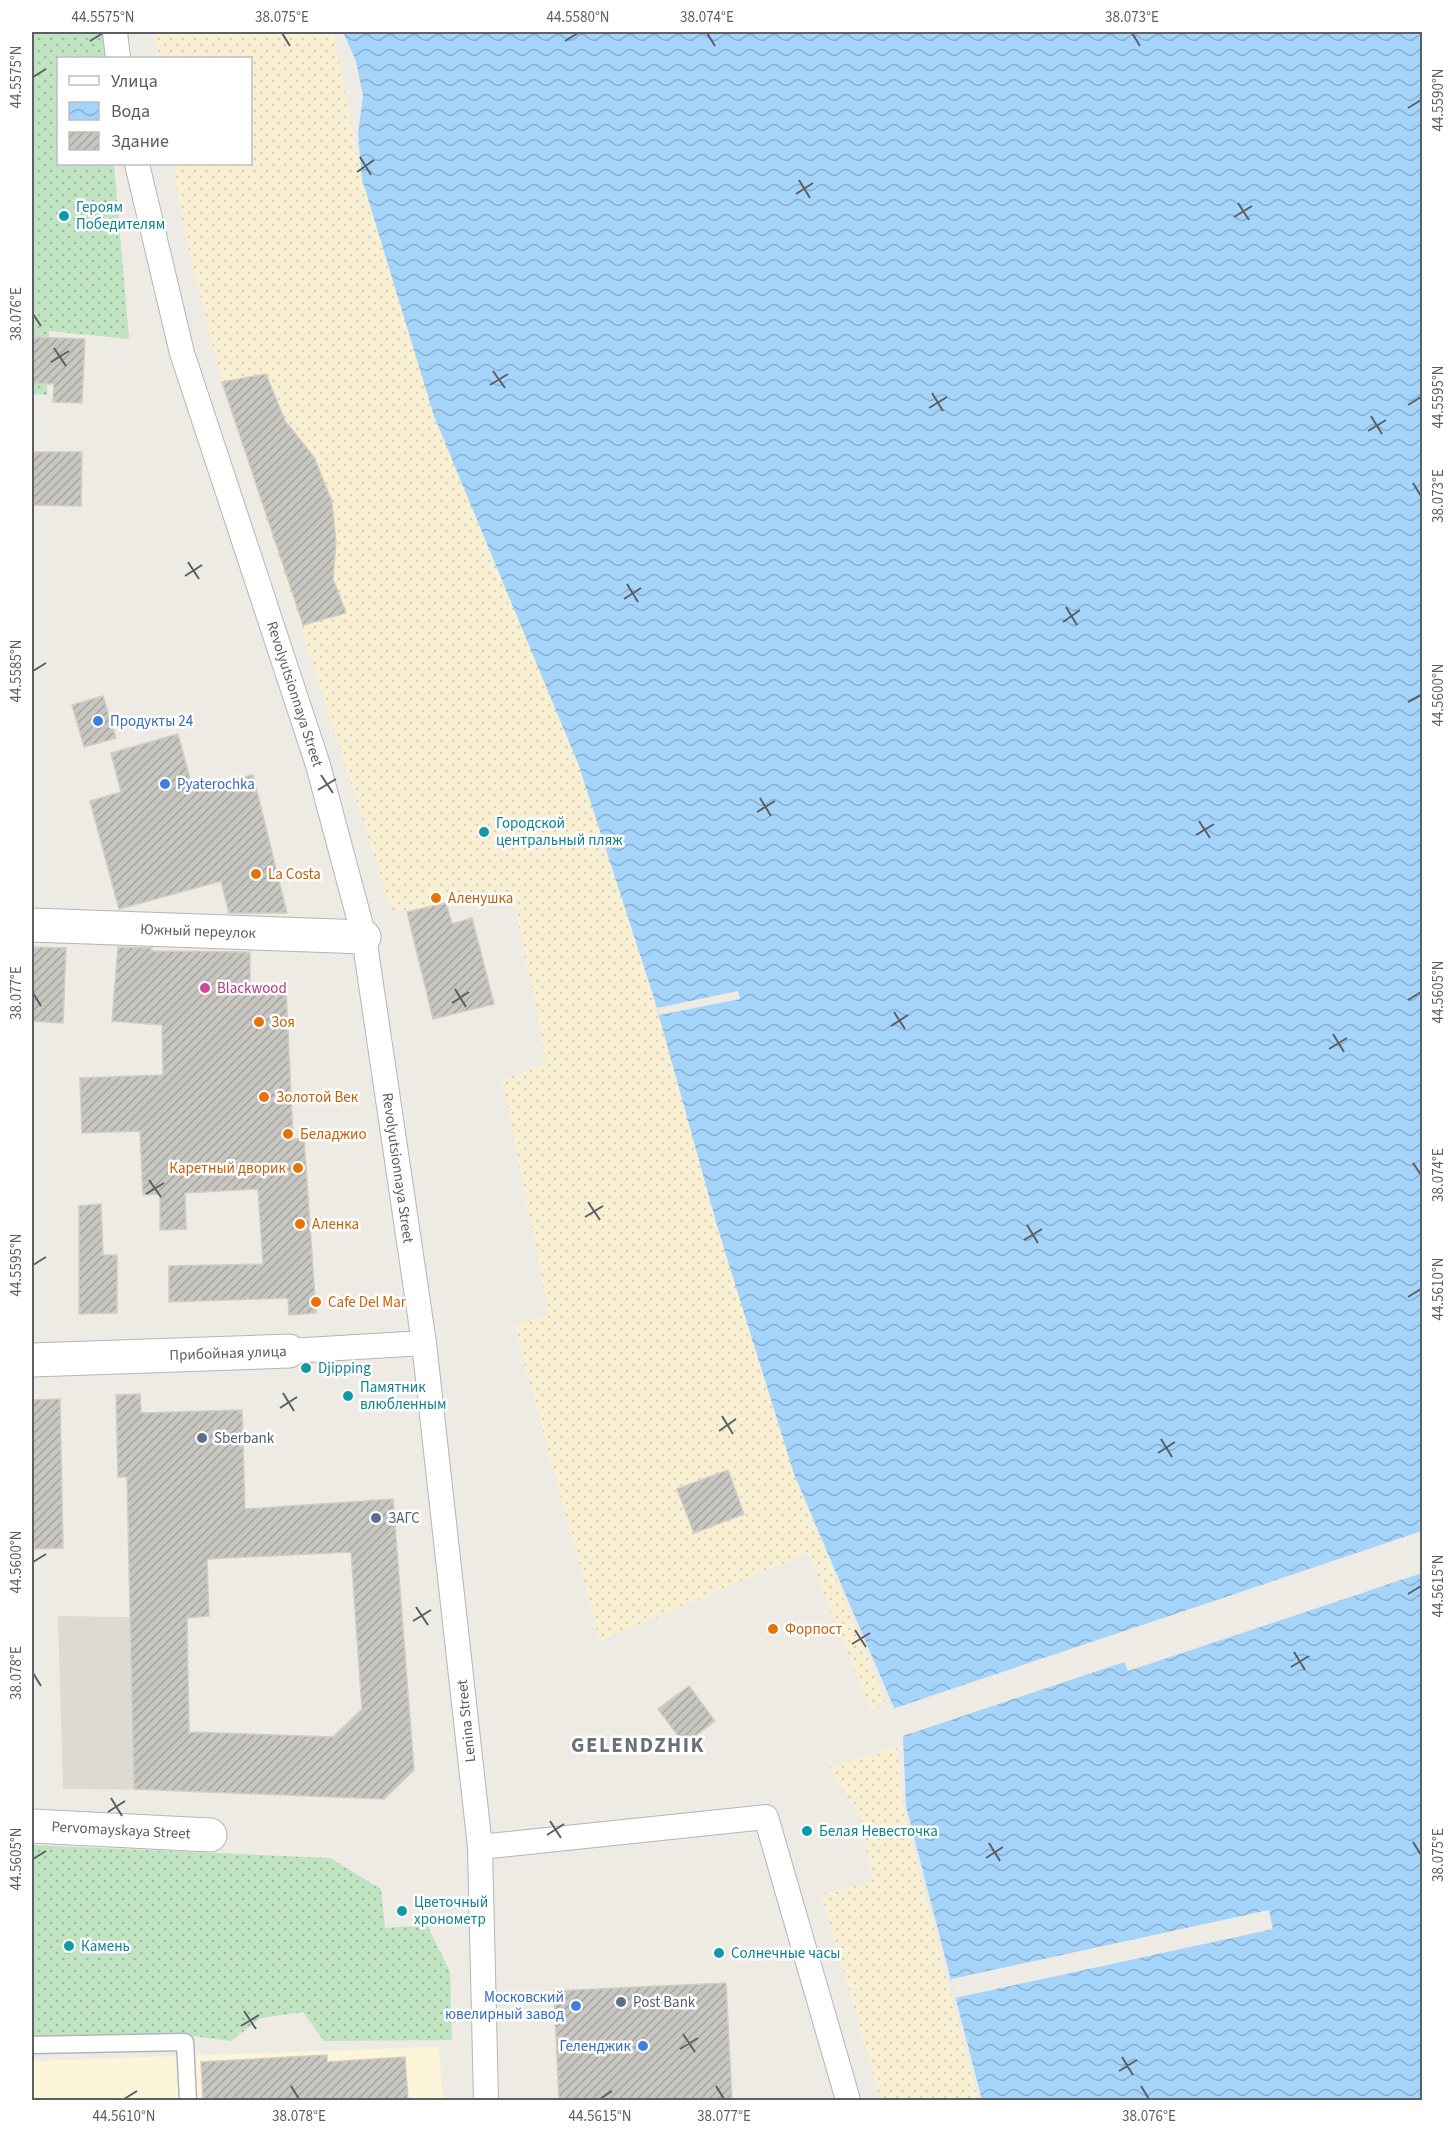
<svg xmlns="http://www.w3.org/2000/svg" width="1454" height="2132" viewBox="0 0 1454 2132" font-family="'Source Sans 3',sans-serif">
  <defs>
    <pattern id="grass-dots" width="8" height="8" patternUnits="userSpaceOnUse" patternTransform="scale(1.5)"><rect width="8" height="8" fill="#c0e4c1"/><path d="M2 2h.1M6 6h.1" fill="none" stroke="#9fbca0" stroke-width="1.8" stroke-linecap="round"/></pattern>
    <pattern id="sand-dots" width="8" height="8" patternUnits="userSpaceOnUse" patternTransform="scale(1.5)"><rect width="8" height="8" fill="#f9f0d3"/><path d="M2 2h.1M6 6h.1" fill="none" stroke="#d8d0b8" stroke-width="1.8" stroke-linecap="round"/></pattern>
    <pattern id="water-waves" width="16" height="10" patternUnits="userSpaceOnUse" patternTransform="scale(1.5)"><rect width="16" height="10" fill="#a5d4fb"/><path d="M0 5q4-4 8 0t8 0" fill="none" stroke="#89afcf"/></pattern>
    <pattern id="building-hatch" width="6" height="6" patternUnits="userSpaceOnUse" patternTransform="scale(1.5)"><rect width="6" height="6" fill="#c8c6c0"/><path d="M-1 1l2-2M0 6l6-6M5 7l2-2" fill="none" stroke="#a5a4a0"/></pattern>
  </defs>
  <rect width="100%" height="100%" fill="#edebe3"/>
  <path fill="#fcf5d9" d="M439,2047l4,53h-411v-39z"/>
  <path fill="#dddad1" d="M58,1616l129,2 3,172 -127,-1z"/>
  <path fill="url(#grass-dots)" d="M32,32h71l2,26h-47v106h56l15,175 -80,-8 -2,64 -15,-1z
    M32,1845l298,13 51,31 4,39 42,-3 23,47 2,68 -128,1 -21,-29 -42,6 -30,23 -53,-7 -146,3z"/>
  <path fill="url(#sand-dots)" d="M154,32h179l29,147 72,237 145,350 78,242 137,466 92,230 -15,6 -63,-157 -208,88 -86,-316 35,-10 -47,-235 45,-17 -34,-164 -121,12 -170,-529 -39,-156 -9,-62h76v-106h-92z
    M897,1746l6,63 75,291h-97l-60,-206 51,-12 -11,-63 -32,-51z"/>
  <path fill="url(#water-waves)" d="M343,32h1079v2068h-440l-76,-294 -3,-70 -9,-28 -100,-234 -76,-245 -64,-231 -75,-232 -145,-350 -72,-237 -4,-45 5,-38 -7,-35z"/>
  <path fill="#edebe3" d="M738,991l2,8 -81,16 -2,-7z
    M1422,1531v42l-294,98 -4,-9 -224,75 -8,-28z
    M1269,1910l4,19 -318,69 -4,-19z"/>
  <path fill="url(#building-hatch)" stroke="#d2cdc2" stroke-width="1.5" fill-rule="evenodd" d="M32,337l53,2 -3,64 -29,-1 1,-18 -22,-1z
    M266,374l19,47 29,36 18,45 4,40 -3,37 13,34 -43,12 -81,-243z
    M32,452h50l-1,54 -49,-1z
    M103,696l13,42 -32,9 -12,-42z
    M178,734l15,56 60,-15 34,138h-58l-8,-32 -102,28 -29,-108 31,-9 -10,-39z
    M446,903l6,21 20,-6 22,86 -61,15 -26,-107z
    M33,947l33,1 -3,75 -31,-2z
    M118,947l34,1v3l98,1v37l36,-1 7,151 11,-1 12,175 -27,2 -1,-17 -119,4v-36l94,-2 -5,-75 -73,4 1,36 -26,1v-36l-17,1 -3,-64 -58,2 -2,-55 83,-3 -1,-50 -50,-4z
    M101,1204l2,51h14v58l-38,1v-108z
    M140,1394l1,19 101,-3 3,99 148,-10 21,271 -30,29 -250,-10 -7,-312h-9l-2,-82zM351,1552l11,157 -29,28 -144,-5 -2,-114 22,-2 -2,-57z
    M60,1399l3,149 -31,1v-149z
    M728,1470l16,44 -50,19 -17,-44z
    M689,1686l26,35 -31,23 -26,-35z
    M726,1983l6,117h-173l-5,-109z
    M327,2055v7l78,-5 3,43h-205l-2,-38z"/>
  <g fill="none" stroke-linecap="round" stroke-linejoin="round">
    <g stroke="#b4b5ba" stroke-width="19">
      <path id="service" d="M32,2045l153,-3 3,58"/>
    </g>
    <g stroke="#b4b5ba" stroke-width="26">
      <path id="pedestrian" d="M115,32l3,26
        M137,164l45,189 136,412 46,172 60,406 56,504 6,253
        M289,1351l135,-8
        M480,1847l286,-30 82,283"/>
    </g>
    <g stroke="#b4b5ba" stroke-width="35">
      <path id="minor" d="M32,925l332,12
        M32,1360l257,-9
        M32,1826l178,9"/>
    </g>
    <use href="#service" stroke="#fff" stroke-width="16"/>
    <use href="#pedestrian" stroke="#fff" stroke-width="24"/>
    <use href="#minor" stroke="#fff" stroke-width="33"/>
  </g>
  <path fill="none" stroke="#5b5f63" stroke-width="2" d="M282,33l8,13M707,33l8,13M1132,33l8,13M90,41l13,-8M565,41l13,-8M33,77l13,-8M1408,108l13,-8M360,157l11,18M357,172l17,-12M799,180l11,18M796,194l17,-11M1238,203l11,17M1234,217l18,-11M33,314l8,12M54,348l12,18M51,362l18,-11M493,371l12,17M490,385l18,-11M932,393l11,18M1408,405l13,-8M929,408l18,-11M1371,416l11,18M1368,431l18,-11M1413,483l8,13M188,562l11,17M185,576l17,-11M627,584l11,18M624,599l17,-11M1066,607l11,18M1063,622l17,-12M33,671l13,-8M1408,702l13,-7M321,775l12,18M318,790l18,-11M760,798l11,18M757,812l18,-11M1199,821l11,17M1196,835l18,-11M455,989l11,18M33,993l8,13M1408,1000l13,-8M452,1003l17,-11M894,1012l11,17M891,1026l17,-11M1333,1034l11,18M1329,1049l18,-11M1413,1163l8,12M149,1180l12,17M146,1194l18,-11M588,1202l12,18M585,1217l18,-11M1027,1225l11,18M1024,1240l18,-11M33,1265l13,-8M1408,1297l13,-8M283,1393l11,18M280,1408l17,-11M722,1416l11,18M719,1431l17,-12M1161,1439l11,18M1158,1453l17,-11M33,1562l13,-8M1408,1594l13,-8M416,1607l12,18M413,1621l18,-11M855,1630l11,17M852,1644l18,-11M1294,1652l11,18M1291,1667l18,-11M33,1673l8,13M111,1798l11,18M108,1812l17,-11M550,1821l11,17M547,1835l17,-11M1413,1842l8,13M989,1843l11,18M986,1858l17,-11M33,1859l13,-8M244,2011l12,18M241,2026l18,-11M683,2034l12,18M680,2049l18,-11M1122,2057l11,18M1119,2071l18,-11M291,2086l8,13M716,2086l8,13M1141,2086l8,13M124,2099l13,-8M600,2099l12,-8"/>
  <g fill="#0f9aa8" stroke="#fff" stroke-width="2">
    <circle cx="64" cy="216" r="6"/>
    <circle cx="484" cy="832" r="6"/>
    <circle cx="306" cy="1368" r="6"/>
    <circle cx="348" cy="1396" r="6"/>
    <circle cx="807" cy="1831" r="6"/>
    <circle cx="402" cy="1911" r="6"/>
    <circle cx="69" cy="1946" r="6"/>
    <circle cx="719" cy="1953" r="6"/>
  </g>
  <g fill="#3f7fe0" stroke="#fff" stroke-width="2">
    <circle cx="98" cy="721" r="6"/>
    <circle cx="165" cy="784" r="6"/>
    <circle cx="576" cy="2006" r="6"/>
    <circle cx="643" cy="2046" r="6"/>
  </g>
  <g fill="#e8710a" stroke="#fff" stroke-width="2">
    <circle cx="256" cy="874" r="6"/>
    <circle cx="436" cy="898" r="6"/>
    <circle cx="259" cy="1022" r="6"/>
    <circle cx="264" cy="1097" r="6"/>
    <circle cx="288" cy="1134" r="6"/>
    <circle cx="298" cy="1168" r="6"/>
    <circle cx="300" cy="1224" r="6"/>
    <circle cx="316" cy="1302" r="6"/>
    <circle cx="773" cy="1629" r="6"/>
  </g>
  <circle fill="#d1479c" stroke="#fff" stroke-width="2" cx="205" cy="988" r="6"/>
  <g fill="#5c6f8a" stroke="#fff" stroke-width="2">
    <circle cx="202" cy="1438" r="6"/>
    <circle cx="376" cy="1518" r="6"/>
    <circle cx="621" cy="2002" r="6"/>
  </g>
  <g text-anchor="middle" stroke-width="5" stroke-linejoin="round" paint-order="stroke">
    <g font-size="15" fill="#0d838f" stroke="#fff" text-anchor="start">
      <text x="76" y="212">Героям<tspan x="76" dy="17">Победителям</tspan></text>
      <text x="496" y="828">Городской<tspan x="496" dy="17">центральный пляж</tspan></text>
      <text x="318" y="1373">Djipping</text>
      <text x="360" y="1392">Памятник<tspan x="360" dy="17">влюбленным</tspan></text>
      <text x="819" y="1836">Белая Невесточка</text>
      <text x="414" y="1907">Цветочный<tspan x="414" dy="17">хронометр</tspan></text>
      <text x="81" y="1951">Камень</text>
      <text x="731" y="1958">Солнечные часы</text>
    </g>
    <g font-size="15" fill="#5b5f63" stroke="#fff">
      <text transform="translate(295 694) rotate(72)" y="5">Revolyutsionnaya Street</text>
      <text transform="translate(198 931) rotate(2)" y="5">Южный переулок</text>
      <text transform="translate(398 1168) rotate(82)" y="5">Revolyutsionnaya Street</text>
      <text transform="translate(228 1353) rotate(-2)" y="5">Прибойная улица</text>
      <text transform="translate(466 1721) rotate(-96)" y="5">Lenina Street</text>
      <text transform="translate(121 1830) rotate(3)" y="5">Pervomayskaya Street</text>
    </g>
    <g font-size="15" fill="#366cbe" stroke="#fff" text-anchor="start">
      <text x="110" y="726">Продукты 24</text>
      <text x="177" y="789">Pyaterochka</text>
      <text x="564" y="2002" text-anchor="end">Московский<tspan x="564" dy="17">ювелирный завод</tspan></text>
      <text x="631" y="2051" text-anchor="end">Геленджик</text>
    </g>
    <g font-size="15" fill="#c56008" stroke="#fff" text-anchor="start">
      <text x="268" y="879">La Costa</text>
      <text x="448" y="903">Аленушка</text>
      <text x="271" y="1027">Зоя</text>
      <text x="276" y="1102">Золотой Век</text>
      <text x="300" y="1139">Беладжио</text>
      <text x="286" y="1173" text-anchor="end">Каретный дворик</text>
      <text x="312" y="1229">Аленка</text>
      <text x="328" y="1307">Cafe Del Mar</text>
      <text x="785" y="1634">Форпост</text>
    </g>
    <g font-size="15" fill="#b23c85" stroke="#fff" text-anchor="start">
      <text x="217" y="993">Blackwood</text>
    </g>
    <g font-size="15" fill="#4e5e75" stroke="#fff" text-anchor="start">
      <text x="214" y="1443">Sberbank</text>
      <text x="388" y="1523">ЗАГС</text>
      <text x="633" y="2007">Post Bank</text>
    </g>
    <g font-size="21" font-weight="bold" letter-spacing="1.5" fill="#6c7075" stroke="#fff">
      <text x="638" y="1752">GELENDZHIK</text>
    </g>
  </g>
  <rect width="1454" height="2132" fill="none" stroke="#ffffff" stroke-width="66"/>
  <rect x="57" y="57" width="195" height="108" fill="#ffffff" stroke="#bdbfc1" stroke-width="1.5"/>
  <rect x="69" y="76" width="30" height="9" fill="#ffffff" stroke="#bdbfc1" stroke-width="1.5"/>
  <text x="111" y="87" font-size="18" fill="#5b5f63">Улица</text>
  <rect x="69" y="102" width="30" height="18" fill="url(#water-waves)" stroke="#bdbfc1" stroke-width="1.5"/>
  <text x="111" y="117" font-size="18" fill="#5b5f63">Вода</text>
  <rect x="69" y="132" width="30" height="18" fill="url(#building-hatch)" stroke="#bdbfc1" stroke-width="1.5"/>
  <text x="111" y="147" font-size="18" fill="#5b5f63">Здание</text>
  <rect x="33" y="33" width="1388" height="2066" fill="none" stroke="#5b5f63" stroke-width="2"/>
  <g font-size="15" text-anchor="middle" fill="#5b5f63">
    <text x="103" y="22">44.5575°N</text>
    <text x="282" y="22">38.075°E</text>
    <text x="578" y="22">44.5580°N</text>
    <text x="707" y="22">38.074°E</text>
    <text x="1132" y="22">38.073°E</text>
    <text transform="translate(16 77) rotate(-90)" y="5">44.5575°N</text>
    <text transform="translate(1438 100) rotate(-90)" y="5">44.5590°N</text>
    <text transform="translate(16 314) rotate(-90)" y="5">38.076°E</text>
    <text transform="translate(1438 397) rotate(-90)" y="5">44.5595°N</text>
    <text transform="translate(1438 496) rotate(-90)" y="5">38.073°E</text>
    <text transform="translate(16 671) rotate(-90)" y="5">44.5585°N</text>
    <text transform="translate(1438 695) rotate(-90)" y="5">44.5600°N</text>
    <text transform="translate(1438 992) rotate(-90)" y="5">44.5605°N</text>
    <text transform="translate(16 993) rotate(-90)" y="5">38.077°E</text>
    <text transform="translate(1438 1175) rotate(-90)" y="5">38.074°E</text>
    <text transform="translate(16 1265) rotate(-90)" y="5">44.5595°N</text>
    <text transform="translate(1438 1289) rotate(-90)" y="5">44.5610°N</text>
    <text transform="translate(16 1562) rotate(-90)" y="5">44.5600°N</text>
    <text transform="translate(1438 1586) rotate(-90)" y="5">44.5615°N</text>
    <text transform="translate(16 1673) rotate(-90)" y="5">38.078°E</text>
    <text transform="translate(1438 1855) rotate(-90)" y="5">38.075°E</text>
    <text transform="translate(16 1859) rotate(-90)" y="5">44.5605°N</text>
    <text x="124" y="2121">44.5610°N</text>
    <text x="299" y="2121">38.078°E</text>
    <text x="600" y="2121">44.5615°N</text>
    <text x="724" y="2121">38.077°E</text>
    <text x="1149" y="2121">38.076°E</text>
  </g>
</svg>
